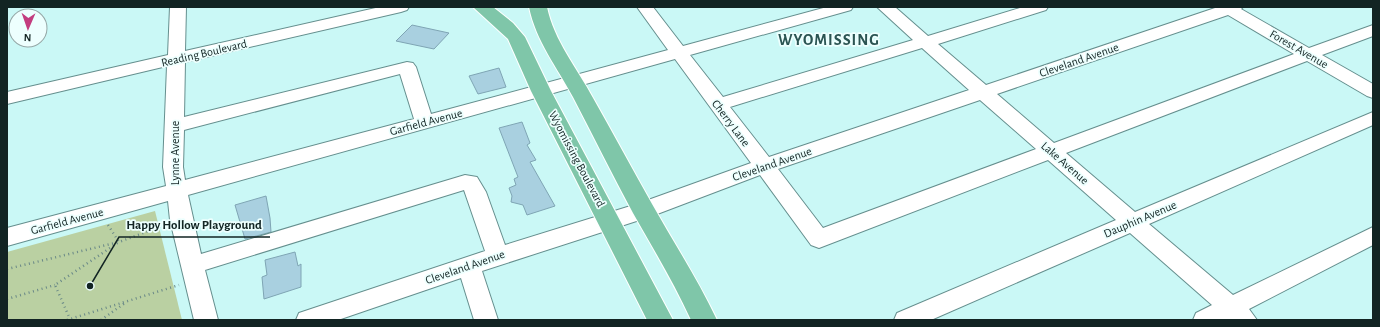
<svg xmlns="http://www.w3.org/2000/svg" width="1380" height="327" viewBox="0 0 1380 327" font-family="'Alegreya Sans',sans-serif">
  <rect width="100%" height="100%" fill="#caf8f6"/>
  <path fill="#bad0a2" d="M155,211l27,109h-175v-68z"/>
  <path fill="#a9d0e0" stroke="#7fa5b4" d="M412,25l37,8 -15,16 -38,-8z
    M499,68l7,19 -28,7 -9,-18z
    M522,122l8,21 -3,2 9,15 -6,2 25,44 -28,9 -4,-10 -12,-3 1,-6 -3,-8 7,-3 -2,-6 4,-2 -19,-49z
    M266,196l4,22 1,14 -26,7 -10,-34z
    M295,252l3,14 3,-2v23l-37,12 -2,-22 5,-2 -2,-15z"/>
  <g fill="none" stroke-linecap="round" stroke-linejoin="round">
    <g stroke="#658f8e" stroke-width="2">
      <path id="minor" d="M170,7h16l-1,44 195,-44h29l-2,3 -6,2 -216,50 -1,55 223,-55 6,1 3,4 15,47 237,-64 -31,-43h16l30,39 144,-39h26l-2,3 -161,45 33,42 190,-57 -36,-33h18l33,29 95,-29h25l-2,3 -108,34 48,41 232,-78h25l-2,2 68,39 64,-23v11l-51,19 51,29v14l-6,-2 -60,-35 -241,92 69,59 238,-100v13l-224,99 84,71 140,-68v18l-124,64 8,11h-64l3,-7 16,-8 -82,-72 -199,87h-37l3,-7 219,-93 -68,-60 -229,88 -8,-3 -51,-70 -108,41 -170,55 16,49h-24l-13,-42 -123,42h-42l3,-7 186,-62 -21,-61 -259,80 13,50h-24l-24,-100 -2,-19 -161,45v-18l159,-42 -3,-19 4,-101 -160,38v-12l161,-37zM1228,15l66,39 -240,89 -57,-49zM922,48l47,42 -200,67 -39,-50zM675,59l76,104 -114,41 -132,41 -19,-53 -9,-15 -12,-2 -264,79 -13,-59zM400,74l14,45 -229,61 -2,-13 1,-37zM980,100l56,49 -213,79 -45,-59z"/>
    </g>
    <g stroke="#fff" stroke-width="2">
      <path id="major" d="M473,7h20l20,16 12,14 26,54 122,229h-26l-116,-229 -23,-52z
        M529,7h18c7,34 30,61 46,91 20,35 39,71 59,106 22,39 46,76 65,116h-26c-17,-37 -38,-72 -58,-107 -21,-39 -40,-78 -60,-116 -16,-30 -37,-56 -44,-90z"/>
    </g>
    <path stroke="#698887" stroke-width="2.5" stroke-dasharray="1 3.5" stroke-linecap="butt" d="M108,225l11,17 46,-17
      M7,269l112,-27 -64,43 15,34
      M7,299l48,-14
      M67,320l112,-35
      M101,320l24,-17"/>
    <use href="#minor" fill="#fff" fill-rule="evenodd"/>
    <use href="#major" fill="#7fc6a9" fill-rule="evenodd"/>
  </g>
  <g text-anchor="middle" stroke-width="3.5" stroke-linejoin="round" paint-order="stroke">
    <g font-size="12" fill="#122423" stroke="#edfffe">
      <text transform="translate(1299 49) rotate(30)" y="4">Forest Avenue</text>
      <text transform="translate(204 53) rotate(-13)" y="4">Reading Boulevard</text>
      <text transform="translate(1079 60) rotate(-19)" y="4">Cleveland Avenue</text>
      <text transform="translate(426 122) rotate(-15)" y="4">Garfield Avenue</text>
      <text transform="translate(731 123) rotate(53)" y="4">Cherry Lane</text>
      <text transform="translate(175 153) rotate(-90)" y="4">Lynne Avenue</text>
      <text transform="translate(577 159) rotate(62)" y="4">Wyomissing Boulevard</text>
      <text transform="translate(1065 163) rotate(41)" y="4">Lake Avenue</text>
      <text transform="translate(772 164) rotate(-19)" y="4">Cleveland Avenue</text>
      <text transform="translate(1140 219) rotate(-23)" y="4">Dauphin Avenue</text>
      <text transform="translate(67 221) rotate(-15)" y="4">Garfield Avenue</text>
      <text transform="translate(465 267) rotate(-19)" y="4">Cleveland Avenue</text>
    </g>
    <g font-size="16" font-weight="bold" letter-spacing="1" fill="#2a5452" stroke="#edfffe">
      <text x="829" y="45">WYOMISSING</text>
    </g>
  </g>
  <path fill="none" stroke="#122423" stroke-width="1.5" d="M90 286L119 237H270"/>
  <circle fill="#122423" stroke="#edfffe" stroke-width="1.5" cx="90" cy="286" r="4"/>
  <g font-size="13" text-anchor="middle" font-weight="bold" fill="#122423" stroke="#edfffe" stroke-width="3.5" stroke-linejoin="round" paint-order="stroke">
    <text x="194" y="229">Happy Hollow Playground</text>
  </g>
  <rect width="1380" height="327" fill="none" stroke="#122423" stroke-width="16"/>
  <g transform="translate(28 28) rotate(182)"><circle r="19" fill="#edfffe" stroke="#95a7a6"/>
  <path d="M0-3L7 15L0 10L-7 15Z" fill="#c33d7f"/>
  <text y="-6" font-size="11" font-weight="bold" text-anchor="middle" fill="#122423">N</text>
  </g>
</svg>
